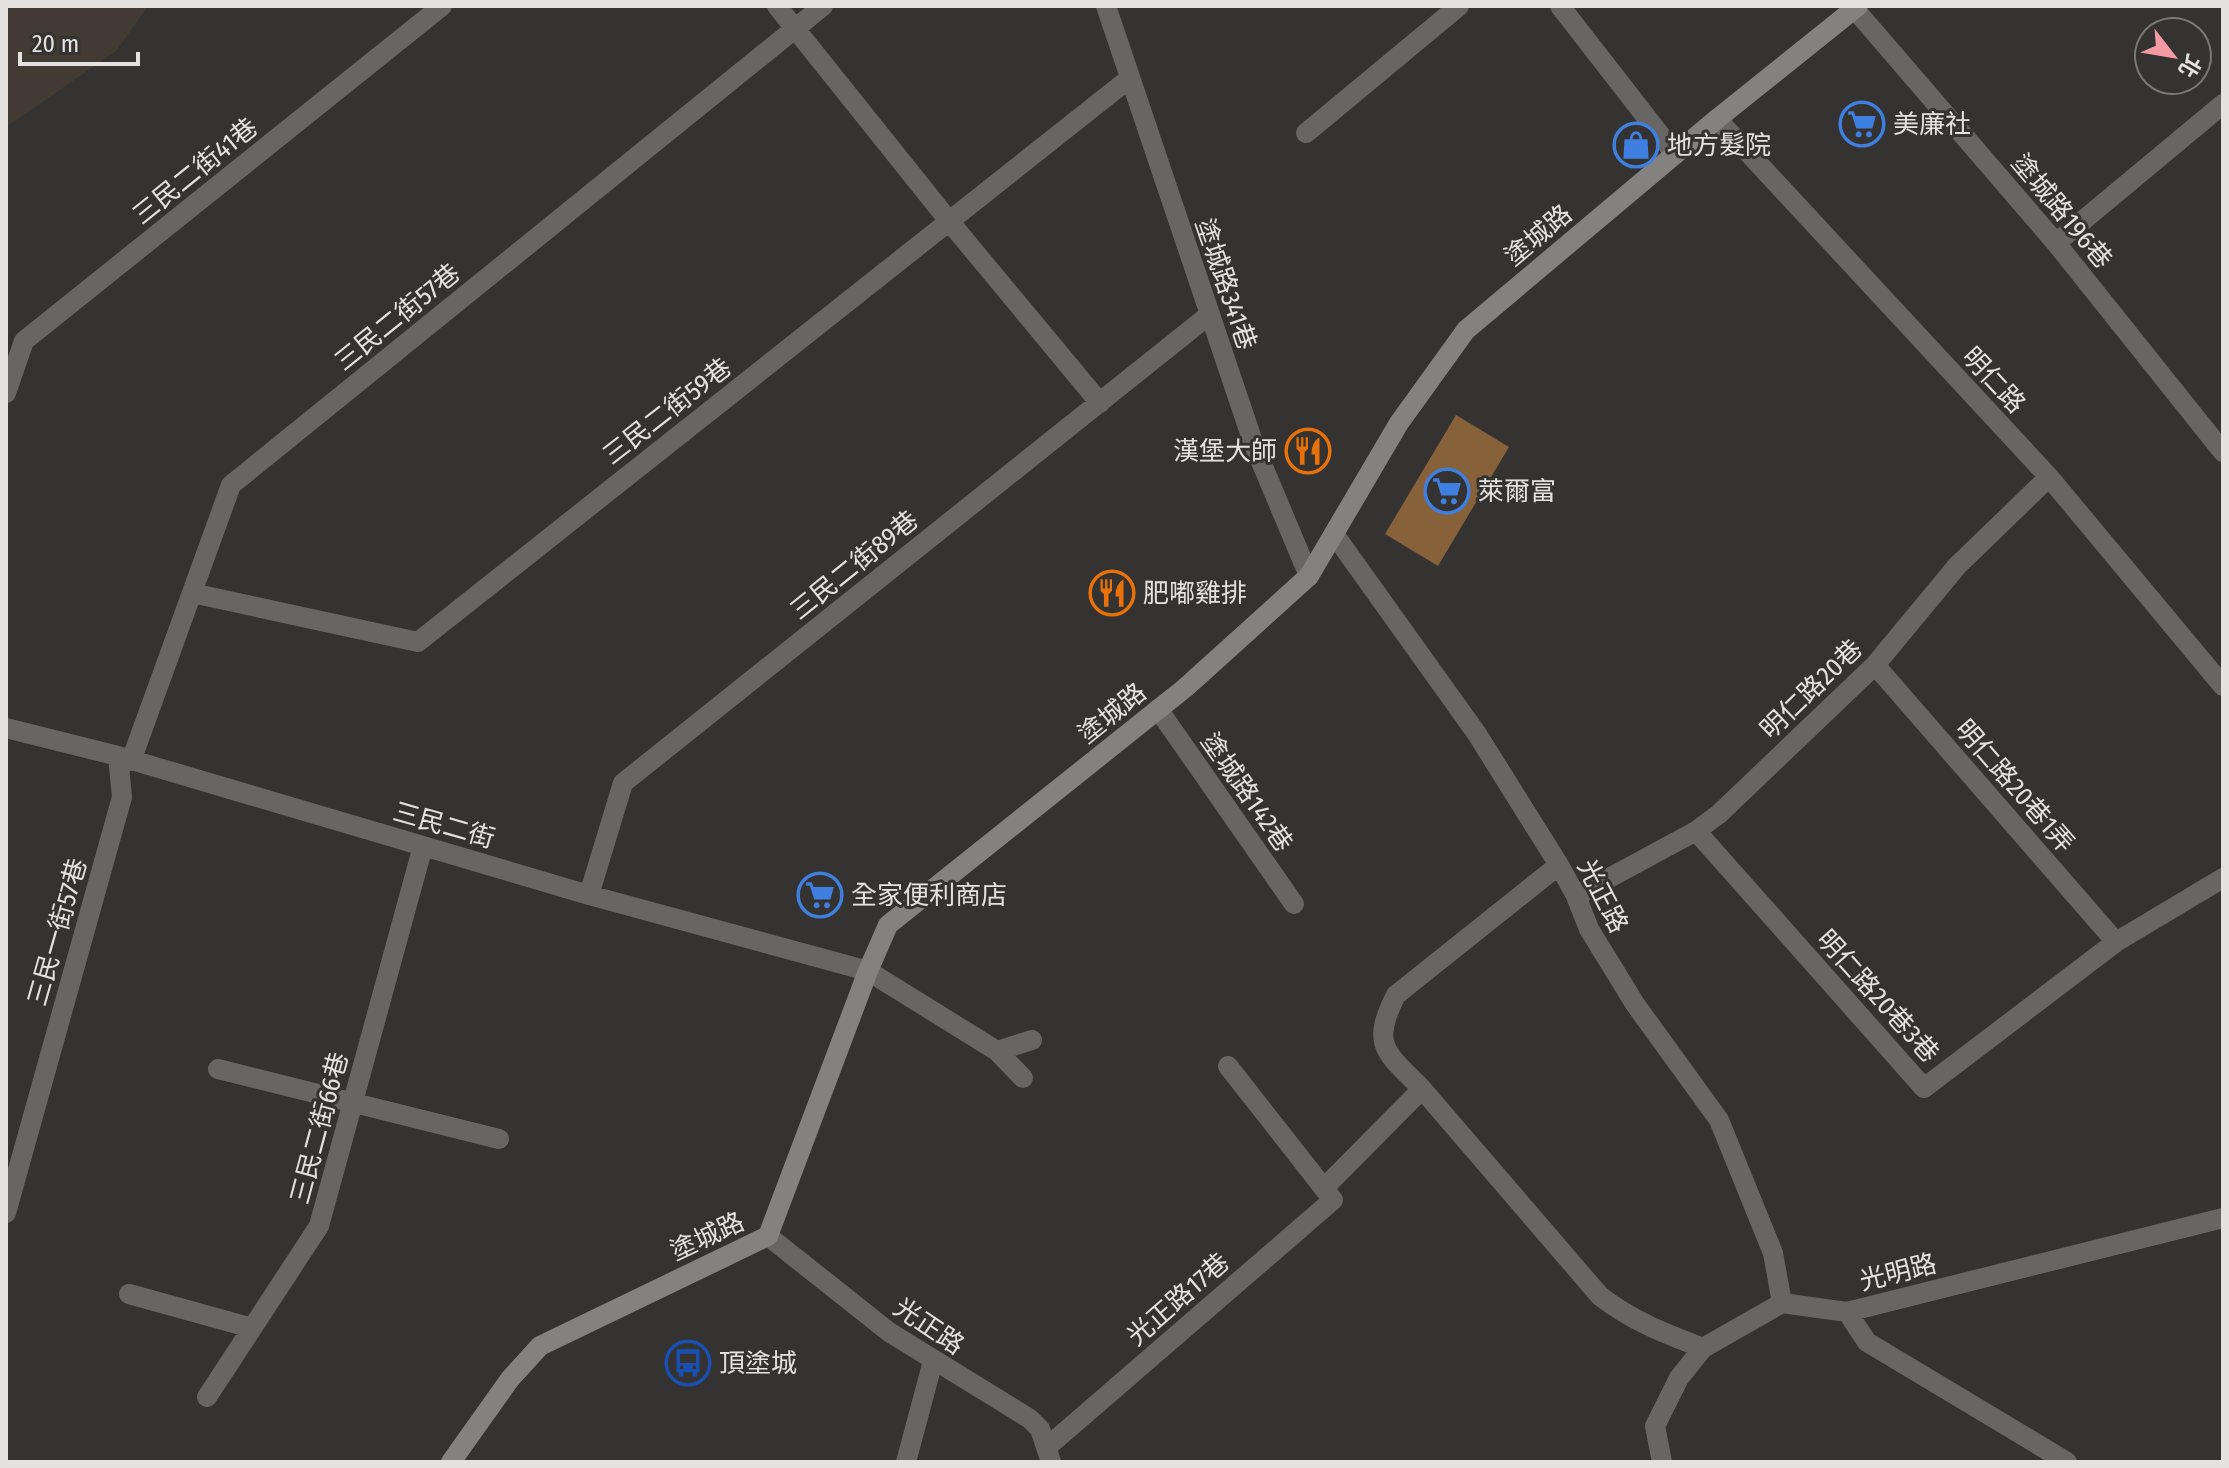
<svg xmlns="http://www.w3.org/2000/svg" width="2229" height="1468" viewBox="0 0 2229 1468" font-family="'Fira Sans Condensed','Noto Sans TC',sans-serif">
  <rect width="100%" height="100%" fill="#353331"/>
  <path fill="#423b34" d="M6,6h142l-32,45 -110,76z"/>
  <path fill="#866139" d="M1456,415l53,32 -71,119 -53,-32z"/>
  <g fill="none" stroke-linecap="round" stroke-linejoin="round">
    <path stroke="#676665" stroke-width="20" d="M777,6l172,215 151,182
      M1106,6l148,439 55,131
      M1560,6l115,148
      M1852,6l204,237 167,209
      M1717,119l332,358 174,209
      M1306,133l153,-127
      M2056,243l167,-139
      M6,393l18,-52 418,-335
      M1334,534l143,200 82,131 17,31 13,33 46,75 84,116 54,133 9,50
      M192,593l226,49 712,-564
      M1875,665l241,277
      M1158,709l136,195
      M6,728l112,28 471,139 279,76 129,80 26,27
      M131,761l100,-276 592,-479
      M1696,831l228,257 192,-146 107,-64
      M1559,865l-163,130c-26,51 -10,57 26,94l178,207c32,25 66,38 103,52
      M589,895l34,-112 586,-468
      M1576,896l120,-65 23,-17 156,-149 82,-99 92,-89
      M997,1051l35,-11
      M218,1069l281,70
      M1324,1188l98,-99
      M6,1213l116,-416 -4,-41
      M768,1236l121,96 141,87 10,10 11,33
      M129,1294l123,34
      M1847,1312l20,30 200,120
      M207,1397l112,-171 104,-380
      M1046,1448l287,-248 -105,-134
      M906,1462l27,-101
      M1662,1462l-7,-36 24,-48 24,-30 79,-45 65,9 376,-94"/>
    <path stroke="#848280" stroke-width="20" d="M451,1462l59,-83 30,-33 228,-110 100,-265 20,-46 297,-237 124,-112 90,-153 67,-93 251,-211 141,-113"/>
  </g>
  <defs>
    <g id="supermarket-ring" transform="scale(2.3)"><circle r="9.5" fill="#353331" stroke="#3f7fe0" stroke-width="1.5"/><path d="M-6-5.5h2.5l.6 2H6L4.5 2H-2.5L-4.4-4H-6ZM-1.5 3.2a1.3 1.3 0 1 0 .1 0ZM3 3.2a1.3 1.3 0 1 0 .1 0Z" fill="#3f7fe0"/></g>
    <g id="shop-ring" transform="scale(2.3)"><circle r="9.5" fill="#353331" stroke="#3f7fe0" stroke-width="1.5"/><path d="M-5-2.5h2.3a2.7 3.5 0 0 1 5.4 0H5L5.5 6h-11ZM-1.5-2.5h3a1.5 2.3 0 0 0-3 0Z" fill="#3f7fe0"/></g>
    <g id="restaurant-ring" transform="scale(2.3)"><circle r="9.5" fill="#353331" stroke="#e8710a" stroke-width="1.5"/><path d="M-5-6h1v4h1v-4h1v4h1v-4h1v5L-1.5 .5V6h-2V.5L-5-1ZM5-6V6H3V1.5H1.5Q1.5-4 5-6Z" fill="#e8710a"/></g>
    <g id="bus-ring" transform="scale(2.3)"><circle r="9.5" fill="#353331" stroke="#1a4fb4" stroke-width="1.5"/><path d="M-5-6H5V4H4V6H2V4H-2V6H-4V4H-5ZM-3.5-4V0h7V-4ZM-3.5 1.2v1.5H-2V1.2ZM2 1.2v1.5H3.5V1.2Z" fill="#1a4fb4"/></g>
  </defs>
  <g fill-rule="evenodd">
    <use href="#supermarket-ring" x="1862" y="124"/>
    <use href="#shop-ring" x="1636" y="145"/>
    <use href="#restaurant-ring" x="1308" y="451"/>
    <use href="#supermarket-ring" x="1447" y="491"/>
    <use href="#restaurant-ring" x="1112" y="593"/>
    <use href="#supermarket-ring" x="820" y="895"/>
    <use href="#bus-ring" x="688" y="1363"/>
  </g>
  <g text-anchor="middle" stroke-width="6" stroke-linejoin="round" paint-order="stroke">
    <g font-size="26" fill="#e3e2e0" stroke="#353331" text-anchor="start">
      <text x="1893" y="133">美廉社</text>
      <text x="1667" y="154">地方髮院</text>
      <text x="1277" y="460" text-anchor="end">漢堡大師</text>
      <text x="1478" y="500">萊爾富</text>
      <text x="1143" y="602">肥嘟雞排</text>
      <text x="851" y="904">全家便利商店</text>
      <text x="719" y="1372">頂塗城</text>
    </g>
    <g font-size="26" fill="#e3e2e0" stroke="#353331">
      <text transform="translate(195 171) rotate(-39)" y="9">三民二街41巷</text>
      <text transform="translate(2062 211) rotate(50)" y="9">塗城路196巷</text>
      <text transform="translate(1538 235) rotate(-40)" y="9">塗城路</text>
      <text transform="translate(1226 284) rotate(71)" y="9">塗城路341巷</text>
      <text transform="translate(397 317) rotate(-39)" y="9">三民二街57巷</text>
      <text transform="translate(1994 380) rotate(47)" y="9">明仁路</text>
      <text transform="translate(667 411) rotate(-38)" y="9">三民二街59巷</text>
      <text transform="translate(854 565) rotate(-39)" y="9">三民二街89巷</text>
      <text transform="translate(1811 689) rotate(-44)" y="9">明仁路20巷</text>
      <text transform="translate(1112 713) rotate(-39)" y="9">塗城路</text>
      <text transform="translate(2015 786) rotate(49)" y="9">明仁路20巷1弄</text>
      <text transform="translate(1247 792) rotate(55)" y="9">塗城路142巷</text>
      <text transform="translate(444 825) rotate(16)" y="9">三民二街</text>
      <text transform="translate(1603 896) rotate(63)" y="9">光正路</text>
      <text transform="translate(57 932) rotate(-74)" y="9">三民一街57巷</text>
      <text transform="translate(1878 996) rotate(48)" y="9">明仁路20巷3巷</text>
      <text transform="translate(319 1128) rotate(-75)" y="9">三民二街66巷</text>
      <text transform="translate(707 1236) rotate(-25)" y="9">塗城路</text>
      <text transform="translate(1898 1272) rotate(-14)" y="9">光明路</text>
      <text transform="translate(1178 1299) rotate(-41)" y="9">光正路17巷</text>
      <text transform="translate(929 1326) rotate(34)" y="9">光正路</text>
    </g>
  </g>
  <rect width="2229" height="1468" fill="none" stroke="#e3e2e0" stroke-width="16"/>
  <g transform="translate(2173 56) rotate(121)"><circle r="38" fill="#353331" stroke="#7b7977" stroke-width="2"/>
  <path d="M0-6L14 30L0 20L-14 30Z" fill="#f49aa5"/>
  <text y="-12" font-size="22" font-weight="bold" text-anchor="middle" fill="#e3e2e0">北</text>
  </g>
  <path d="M20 52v12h118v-12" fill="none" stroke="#e3e2e0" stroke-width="4"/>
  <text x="32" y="52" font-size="24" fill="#e3e2e0" stroke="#353331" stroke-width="6" paint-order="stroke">20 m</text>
</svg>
